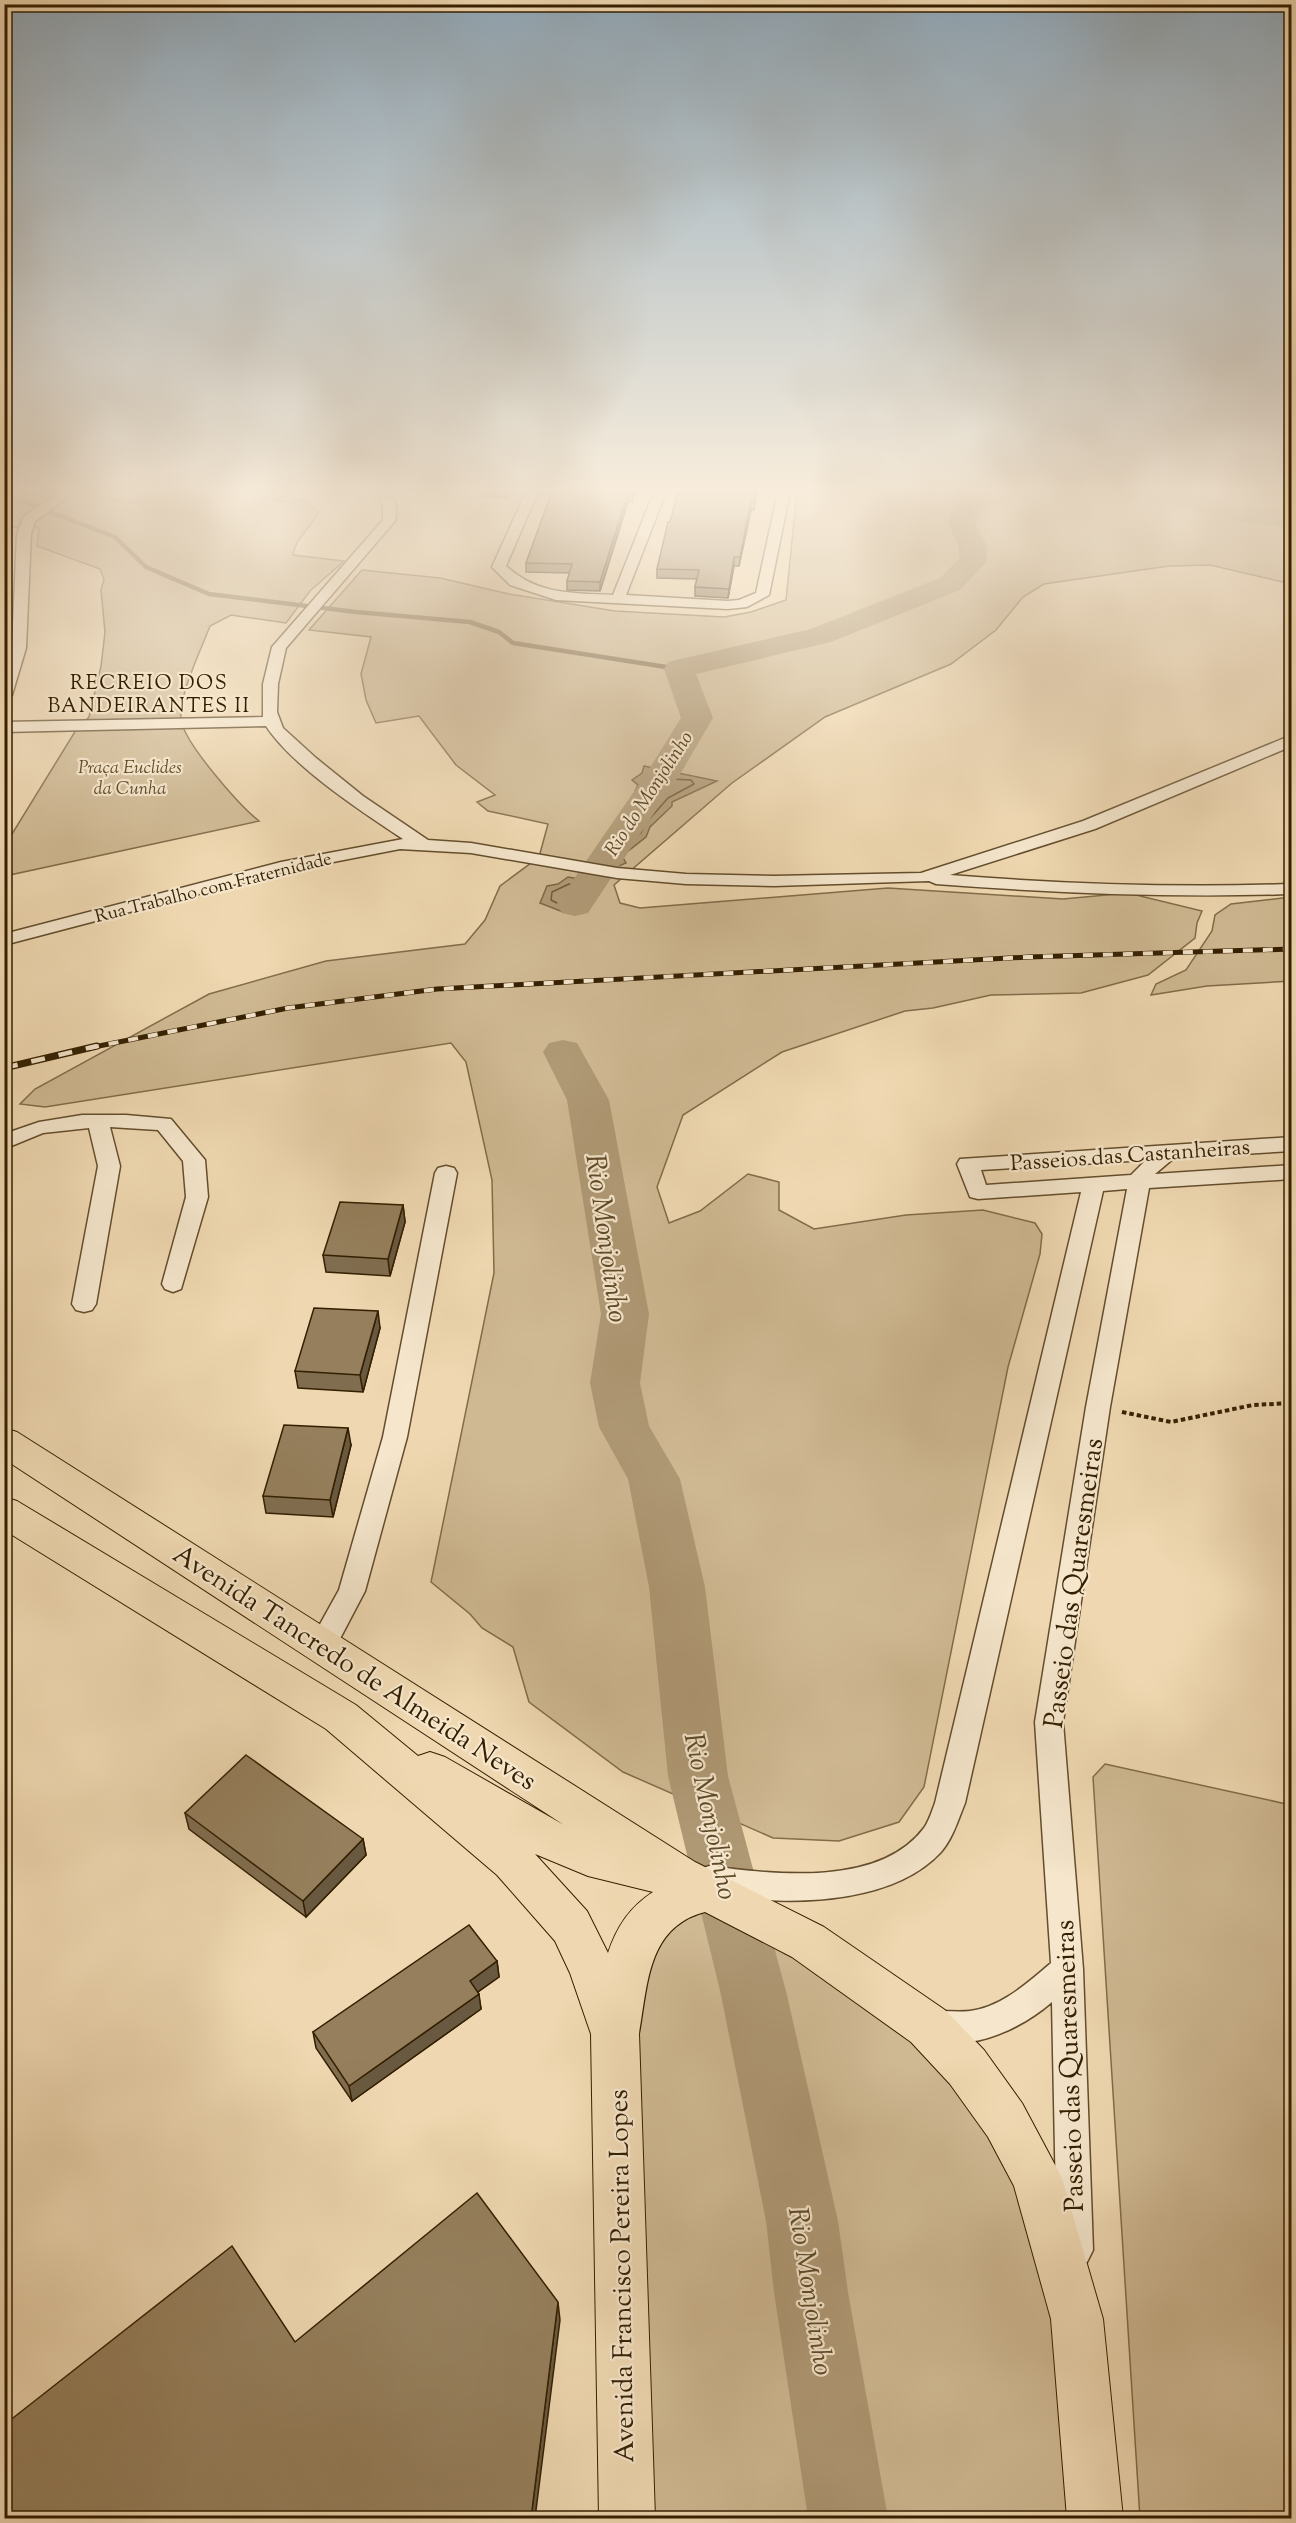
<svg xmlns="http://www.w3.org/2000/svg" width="1296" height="2523" viewBox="0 0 1296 2523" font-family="'Sorts Mill Goudy',serif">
  <rect width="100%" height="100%" fill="#efd8b1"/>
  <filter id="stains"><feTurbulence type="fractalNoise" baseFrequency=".00333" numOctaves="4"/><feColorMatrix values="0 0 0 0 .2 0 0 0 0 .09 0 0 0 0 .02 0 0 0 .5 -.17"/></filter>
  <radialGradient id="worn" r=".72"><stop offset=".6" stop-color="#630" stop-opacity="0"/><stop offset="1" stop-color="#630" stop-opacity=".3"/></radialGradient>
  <path fill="#cfb993" stroke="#826c4a" stroke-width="1.5" d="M5,492h76l51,11 41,-11h85l15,9 32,-1 14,12c-8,16 -24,26 -26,43l51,6 -34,30 -24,32 -55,-8 -21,11c-9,24 -31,68 -29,93 2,23 59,87 78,102l-254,55 -1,-29 72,-117 13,-13 12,-51 4,-34 -4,-42 3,-11 -4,-10 -63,-23 2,-18 -34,-1z
    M797,492h494v92l-81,-19 -41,1 -125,18 -21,13 -27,33 -45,34 -126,53 -93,66 -118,102 6,18 20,5 248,-20 175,11 65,-6 74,18 -5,12 -2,15 -47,37 -67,18 -90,2 -58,13 -28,3 -123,41 -99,63 -26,72 12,36 31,-12 48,-37 31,8v28l35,19 92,-14 77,-5 52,13 7,11 -2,20 -32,113 -84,420 -25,35 -60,19 -66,-3 -150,-66 -94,-70 -16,-55 -31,-19 -12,-14 -39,-32 63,-309 -2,-93 -26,-118 -15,-19 -406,64 -25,-3 15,-15 174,-95 117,-33 139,-17 20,-24 15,-34 39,-29 9,-33 -60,-13 -11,-9 18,-7 -39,-30 -37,-49 -43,7 -10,-23 -5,-26 10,-37 -62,-7 53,-60 78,8 69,16 106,17 109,6 27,-5 35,-12z
    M1291,897v84l-84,5 -56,9 5,-11 30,-14 26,-39 3,-16 16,-11z
    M1105,1764l186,41v713h-151l-47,-741z
    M707,1891l260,176 110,252 18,199h-468l-12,-484 16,-83z"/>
  <path fill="#af9975" stroke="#7e6846" stroke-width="1.5" d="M644,766l73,15 -45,21v4l-22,21 -4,10 -24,19 4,7 -16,7 -20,-3 3,-11 8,-4 -1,-5c13,-8 18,-22 28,-26l-2,-4 7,-5v-3l8,-9 -1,-7 -5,-2 3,-6 -6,-5 10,-7z
    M568,877l17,3 -5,9 6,10 -5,11 -18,2 -23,-9 7,-17 11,-2z"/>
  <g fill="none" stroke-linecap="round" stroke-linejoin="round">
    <path stroke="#725c3a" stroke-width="1.5" d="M651,774l19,5 21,1 3,4 -26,14 -23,26 -4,9 -23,19 -2,9 -13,2 -2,-4 18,-20 27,-36 -3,-21z
      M569,884l5,2 5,13 -2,5 -14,2 -12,-6 1,-8z"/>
    <path stroke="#7e6846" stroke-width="4.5" d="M4,494l111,43 31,30 63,27 147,18 114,10 29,10 14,11 166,26"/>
    <path fill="#af9975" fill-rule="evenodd" d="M982,492h47l-4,6 -36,9 -12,8 -1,12 11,18v16l-27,29 -129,52 -135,32 17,44 -31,53 -94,142 -13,3 -13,-3 -6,-8 92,-134 33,-53 -17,-49 4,-7 143,-33 129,-51 19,-19c2,-15 -5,-19 -9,-32 -6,-20 17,-30 32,-35z
      M1125,492h62l50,13 55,7v16l-56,-7 -61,-16 -46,-7z
      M563,1040l14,3 32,57 40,214 -9,69 9,43 31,53 25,108 23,189 59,219 51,226 10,71 40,226h-80l-34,-226 -8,-71 -45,-226 -53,-219 -19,-189 -21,-108 -29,-52 -9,-44 11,-69 -34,-214 -24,-48 6,-9z"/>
    <g stroke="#634d2c" stroke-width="3">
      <path id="minor" d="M61,492h14l-40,29 -4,13 -5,114 -14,47 -8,4v-29l8,-22 5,-114 7,-18z
        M273,492h15l-10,6 -4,-1z
        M377,492h12c7,9 9,18 6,29l-109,127 -8,36 -1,28 6,16 33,30 47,38 65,44 43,3 146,25 69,6 88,2 147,-3 162,-52 209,-86v11l-197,83 -145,46c113,9 228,13 342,9v10c-119,4 -238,-1 -356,-10l-7,-3 -155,5 -88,-2 -69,-6 -146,-25 -71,-4 -118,23 -278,73v-11l277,-72 122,-23c-41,-27 -111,-73 -137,-113l-262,6v-10l259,-5v-33l9,-37 111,-127v-14z
        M526,492h12l-32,74c31,29 67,27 107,29l41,-103h12l-40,103 102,6 11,-1 17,-7 22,-101h12l-21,103 -22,12 -19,2 -172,-9 -46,-15 -18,-18z
        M82,1115h44l45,4 34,41 3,37 -27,92 -8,3 -8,-3 -3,-5 24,-87 -3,-36 -25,-31 -48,-3 10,39 -24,138 -4,6 -8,2 -8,-2 -4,-6 26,-138 -9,-38 -46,5 -39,16v-15l35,-12z
        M1292,1137v14l-118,7 -19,16 137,-9v14l-143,9 -39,219 -47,315 20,247 10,281 -6,12 -12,6 -12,-6 -6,-12 -5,-248c-35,30 -88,53 -133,35l-5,-11 5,-11c17,-7 33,-2 51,-4 32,-4 57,-28 81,-48l-16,-241 51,-315 41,-218 -24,2 -138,612c-7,17 -12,35 -24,49 -45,49 -137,53 -198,46 -15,-2 -30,-3 -45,-8l-4,-10 4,-10 11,-4c64,8 170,22 215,-38 5,-7 8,-17 11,-25l146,-611 -103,7 -8,-2 -13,-33 3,-5zM1146,1160l-15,15 -145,10 -5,-15z
        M446,1166l8,2 3,5 -50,264 -42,154 -32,61 -10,3 -10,-3 -4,-8 30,-54 44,-153 52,-264 3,-5z"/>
    </g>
    <g stroke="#341f00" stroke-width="2">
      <path id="primary" d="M4,1428l13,4 678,430 129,65 121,83 39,40 38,53 40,75 41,141 20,199h-56l-16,-199 -37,-133 -26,-49 -38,-53 -39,-42 -119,-85 -87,-45c-58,15 -57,73 -66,122l16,484h-56l-8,-484 -21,-61 -15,-32 -58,-66 -171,-146 -322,-199v-33l13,4 339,204 62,51 12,-4 15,5 119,68 -560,-366zM535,1854l53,22 65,16c-23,15 -36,34 -45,61l-21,-42z"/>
    </g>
    <path stroke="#341f00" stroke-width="4" stroke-dasharray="4.5 3" stroke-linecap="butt" d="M1122,1412l49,10 82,-17 39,-2"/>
    <use href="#minor" fill="#f5e6cc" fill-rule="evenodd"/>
    <use href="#primary" fill="#efd8b1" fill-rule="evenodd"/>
    <g stroke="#341f00" stroke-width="5">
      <path id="rail-far1" d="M89,1048l199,-40 149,-19 592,-32 263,-8"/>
    </g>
    <g stroke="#341f00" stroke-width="7">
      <path id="rail" d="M4,1068l93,-22"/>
    </g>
    <use href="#rail-far1" stroke="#f5e6cc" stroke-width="4" stroke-dasharray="10" stroke-linecap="butt"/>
    <use href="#rail" stroke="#f5e6cc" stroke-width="4.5" stroke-dasharray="14" stroke-linecap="butt"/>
  </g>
  <path fill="#806d4f" stroke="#341f00" stroke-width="1.5" d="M479,492h32l-2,6 -30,-2z
    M552,492h83l-3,10h-4l-28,89 -33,-1v-9l3,-8 -44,-1v-9z
    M680,492h77l-3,18h-3l-12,56h-5l-6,32 -33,-2v-9l2,-8 -40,-1v-9l13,-47z
    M403,1205l2,17 -15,54 -64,-4 -3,-17z
    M380,1328l-17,64 -65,-4 -3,-17z
    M351,1445l-18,72 -67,-4 -3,-17z
    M185,1813l178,26 3,16 -60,62 -117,-88z
    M497,1961l2,16 -21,15 3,17 -129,92 -36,-53 -3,-16z"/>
  <path fill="#685940" stroke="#341f00" stroke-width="1.5" d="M632,492h3l-3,10z
    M628,493v9l-28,89v-9z
    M751,501v9l-12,56 1,-9z
    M734,557v9l-6,32 1,-9z
    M403,1205l2,17 -15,54 -2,-17z
    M378,1311l2,17 -17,64 -3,-17z
    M348,1428l3,17 -18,72 -3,-17z
    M363,1839l3,16 -60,62 -3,-16z
    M497,1961l2,16 -27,19 -2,-15z
    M479,1994l2,15 -129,92 -3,-15z
    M558,2302l2,18 -25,198h-4z"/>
  <path fill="#957f5c" stroke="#341f00" stroke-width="1.5" d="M552,492h80v2l-4,-1 -28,89 -33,-1 5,-17 -46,-1z
    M680,492h76l-2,9h-3l-11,56h-6l-5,32 -34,-2 4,-17 -42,-1 11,-47h2l7,-27h3z
    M340,1202l63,3 -15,54 -65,-4z
    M314,1308l64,3 -18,64 -65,-4z
    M284,1425l64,3 -18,72 -67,-4z
    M246,1755l117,84 -60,62 -118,-88z
    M469,1925l28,36 -27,20 9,13 -130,92 -36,-54z
    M477,2193l81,109 -27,216h-527v-93l228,-179 63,96z"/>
  <linearGradient id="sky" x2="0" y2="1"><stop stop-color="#91a9ba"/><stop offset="0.58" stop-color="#f8eddc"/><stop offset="1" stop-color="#f8eddc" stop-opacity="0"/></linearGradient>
  <rect width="1296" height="845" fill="url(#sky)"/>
  <g text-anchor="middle" stroke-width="4.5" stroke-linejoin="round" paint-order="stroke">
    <g font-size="18" font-style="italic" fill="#624d2c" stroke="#f5e6cc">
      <text x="130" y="773">Praça Euclides<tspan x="130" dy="21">da Cunha</tspan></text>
    </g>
    <g font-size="18" fill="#341f00" stroke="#f5e6cc">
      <text transform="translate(213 887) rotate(-14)" y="6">Rua Trabalho com Fraternidade</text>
    </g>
    <g font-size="20" letter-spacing="1.5" fill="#341f00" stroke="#f5e6cc">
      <text x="149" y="689">RECREIO DOS<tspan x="149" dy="23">BANDEIRANTES II</tspan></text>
    </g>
    <g font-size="20" font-style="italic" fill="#5f4a29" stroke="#f5e6cc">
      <text transform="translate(648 793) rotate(-57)" y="7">Rio do Monjolinho</text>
    </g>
    <g font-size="22" fill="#341f00" stroke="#f5e6cc">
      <text transform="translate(1130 1154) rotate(-4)" y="8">Passeios das Castanheiras</text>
    </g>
    <g font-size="27" fill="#341f00" stroke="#f5e6cc">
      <text transform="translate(1073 1583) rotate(-82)" y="9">Passeio das Quaresmeiras</text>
      <text transform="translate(355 1667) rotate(33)" y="9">Avenida Tancredo de Almeida Neves</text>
      <text transform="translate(1069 2066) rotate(-92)" y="9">Passeio das Quaresmeiras</text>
      <text transform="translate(621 2276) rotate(-91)" y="9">Avenida Francisco Pereira Lopes</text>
    </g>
    <g font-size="28" font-style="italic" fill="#5f4a29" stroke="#f5e6cc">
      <text transform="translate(608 1238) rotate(82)" y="10">Rio Monjolinho</text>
      <text transform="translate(712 1816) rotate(78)" y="10">Rio Monjolinho</text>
      <text transform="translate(812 2291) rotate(81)" y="10">Rio Monjolinho</text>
    </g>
  </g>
  <rect width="1296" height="2523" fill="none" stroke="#efd8b1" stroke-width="24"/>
  <rect x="6" y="6" width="1284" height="2511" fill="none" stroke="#341f00" stroke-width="3"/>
  <rect x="12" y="12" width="1272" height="2499" fill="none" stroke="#341f00" stroke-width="1.5"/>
  <rect width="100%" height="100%" filter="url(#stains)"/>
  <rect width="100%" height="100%" fill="url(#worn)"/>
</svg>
